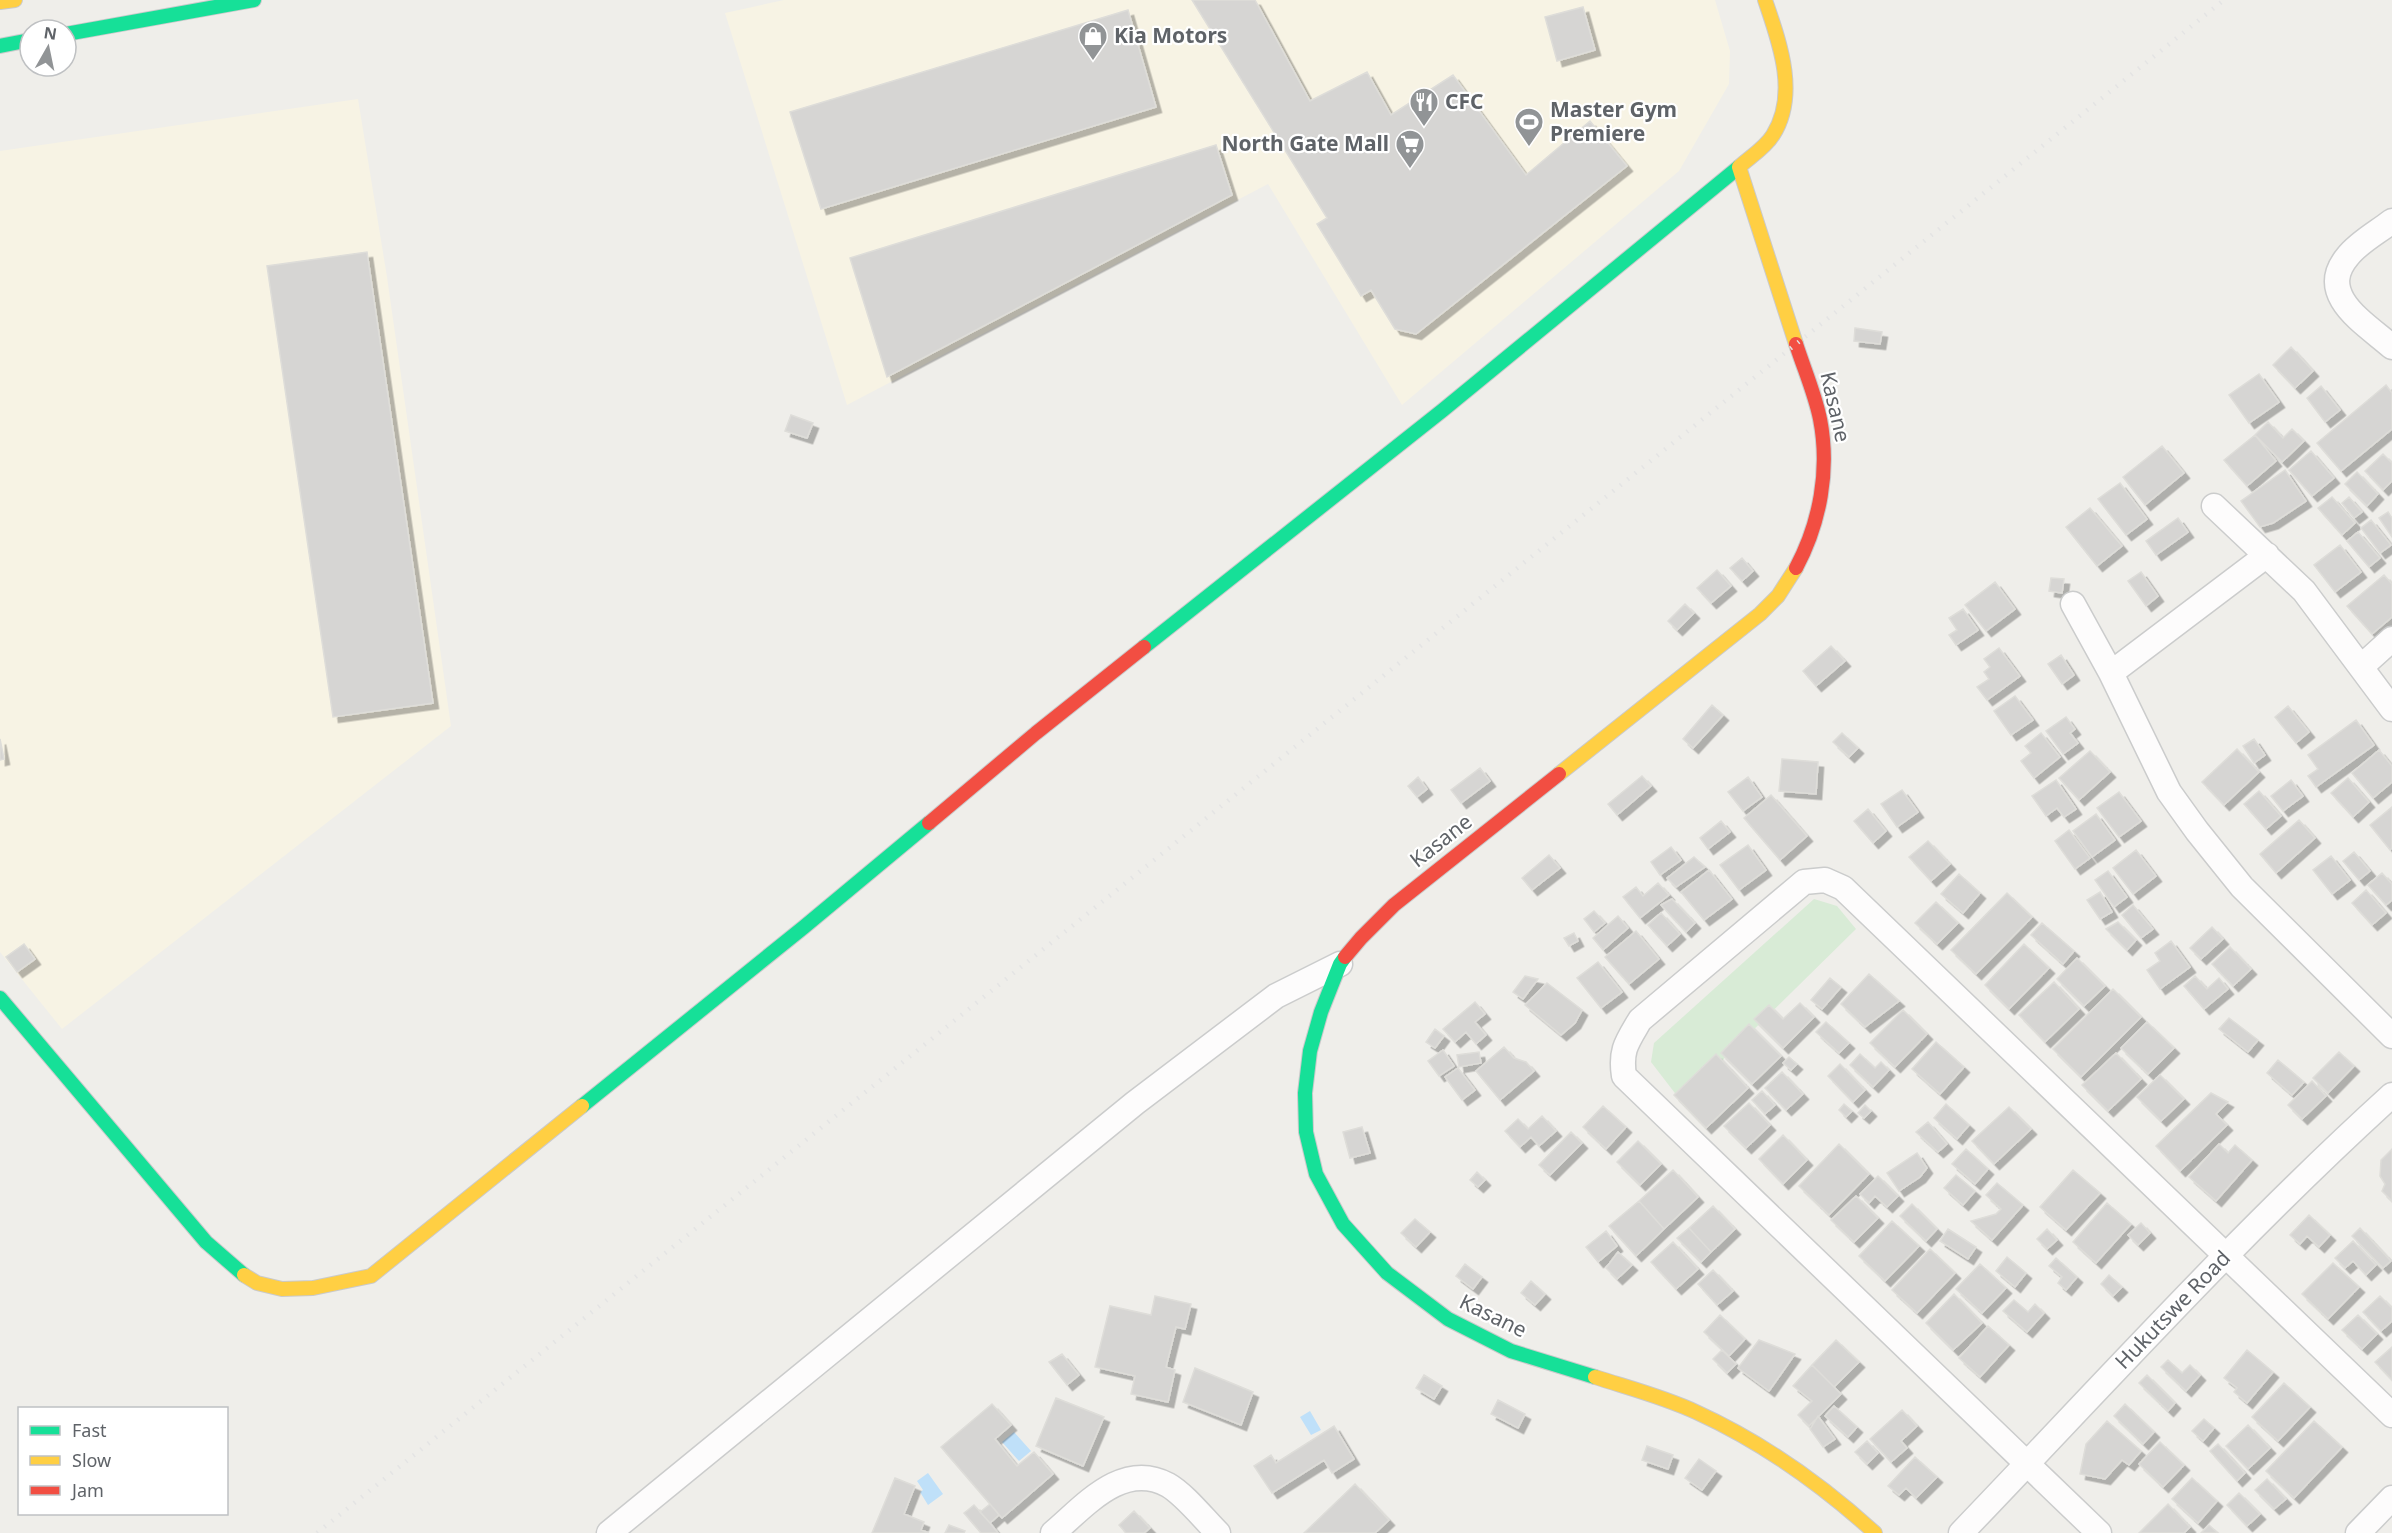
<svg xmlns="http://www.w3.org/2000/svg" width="2392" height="1533" viewBox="0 0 2392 1533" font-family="'Noto Sans',sans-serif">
  <defs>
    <filter id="shadow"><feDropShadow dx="5.5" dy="5.5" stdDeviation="0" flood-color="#0004"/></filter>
  </defs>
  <rect width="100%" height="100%" fill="#efeeea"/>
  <path fill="#f7f3e4" d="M784,0h931l15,51 -1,33 -50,87 -277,234 -134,-221 -421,221 -122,-392z
    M358,99l29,178 64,449 -389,303 -62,-77v-801z"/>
  <path fill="#d8ebd6" d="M1814,899l23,7 19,23 -175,172 -30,-39 3,-19z"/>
  <path fill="#bfe0f9" d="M1310,1411l11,19 -10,5 -11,-18z
    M1014,1432l17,19 -12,10 -17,-19z
    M928,1473l15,21 -15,11 -8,-13 3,-2 -6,-9z"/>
  <path fill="#d6d5d3" stroke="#deddd9" stroke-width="1.5" filter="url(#shadow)" d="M1192,0h63l55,101 57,-29 24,43 62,-40 73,100 64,-54 37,45 -211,168 -21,-5 -24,-39 -10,6 -44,-72 10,-6z
    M1583,7l12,43 -38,11 -12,-44z
    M1128,10l28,97 -335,102 -31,-97z
    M1216,145l16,50 -345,182 -37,-119z
    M367,252l66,451 -100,14 -66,-451z
    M1855,328l27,4 -2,12 -26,-3z
    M2291,347l22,24 -18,17 -22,-23z
    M2259,374l20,28 -30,21 -20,-28z
    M2386,385l6,8v36l-51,42 -24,-28z
    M2321,386l19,24 -15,12 -18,-24z
    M791,415l22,8 -6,15 -22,-7z
    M2268,422l15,16 9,-9 12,12 -22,21 -27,-27z
    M2255,435l21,26 -29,25 -23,-26z
    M2162,446l22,27 -39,32 -22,-28z
    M2311,451l23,27 -22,18 -23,-26z
    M2383,454l9,9v18l-9,9 -18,-19z
    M2285,470l21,31 -33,22 -13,4 -19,-26z
    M2357,472l21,22 -11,12 -22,-22z
    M2120,483l27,36 -21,16 -28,-36z
    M2332,497l23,26 -13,12 -24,-27z
    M2349,497l13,15 -8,6 -12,-15z
    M2090,508l32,38 -25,20 -31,-39z
    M2388,512l4,6v19l-13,-19z
    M2178,518l10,14 -32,23 -10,-14z
    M2371,520l20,25 -11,8 -19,-25z
    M2358,532l22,26 -11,9 -22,-26z
    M2340,545l21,27 -26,20 -21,-27z
    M1742,558l11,13 -11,10 -12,-13z
    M1717,570l14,16 -20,17 -14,-15z
    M2141,572l17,24 -12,10 -18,-25z
    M2384,575l8,9v33l-20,17 -25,-28z
    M2051,578l13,1 -2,14 -13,-2z
    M1995,582l20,27 -29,22 -21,-26z
    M1685,604l9,9 -17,17 -9,-9z
    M1963,609l15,21 -22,15 -7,-10 8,-5 -8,-12z
    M1831,646l14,15 -29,25 -13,-15z
    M1999,648l21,28 -33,24 -10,-13 12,-8 -5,-7 6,-5 -6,-8z
    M2061,655l13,20 -12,9 -14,-20z
    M2015,696l18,24 -22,15 -17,-24z
    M1712,705l11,10 -30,33 -10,-9z
    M2288,706l21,26 -13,11 -21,-26z
    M2066,717l9,12 -5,4 8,10 -15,11 -17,-23z
    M2356,720l18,25 -58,42 -8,-11 10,-7 -10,-14z
    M1842,733l16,15 -9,9 -16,-15z
    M2041,733l19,24 -26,21 -13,-17 10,-8 -6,-7z
    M0,739l4,20 -4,1z
    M2254,739l11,16 -11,8 -11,-17z
    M2237,749l22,23 -35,33 -22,-23z
    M2379,750l13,16v16l-19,16 -21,-25z
    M2090,751l20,21 -31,28 -20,-22z
    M1782,759l36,3 -2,32 -37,-3z
    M1480,768l10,13 -29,22 -10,-13z
    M1642,776l9,10 -34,29 -9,-11z
    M1418,777l9,12 -10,8 -9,-11z
    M1748,777l14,20 -19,14 -15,-19z
    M2348,778l21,24 -16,15 -22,-24z
    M2056,780l20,29 -12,8 -7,-9 -11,8 -14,-20z
    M2291,780l12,16 -20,15 -12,-15z
    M1902,790l16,22 -21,15 -16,-23z
    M2259,791l22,25 -15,13 -22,-25z
    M2119,792l22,29 -22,16 -22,-29z
    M1771,795l36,41 -27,24 -36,-42z
    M2392,807v41l-2,2 -20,-25z
    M1868,809l18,22 -13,12 -19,-22z
    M2096,814l19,26 -23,17 -19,-26z
    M2299,820l16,18 -39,35 -16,-19z
    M1721,821l9,11 -22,17 -8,-11z
    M2069,830l21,28 -15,11 -20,-28z
    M1928,841l22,23 -19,17 -22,-24z
    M1748,845l18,25 -27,20 -19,-25z
    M1671,847l10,13 -21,15 -9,-13z
    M2136,850l20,26 -23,18 -20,-26z
    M2354,852l16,19 -11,9 -16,-19z
    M1549,855l11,13 -28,22 -10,-12z
    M2331,856l19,24 -18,14 -19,-24z
    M1694,857l11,10 -29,20 -9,-9z
    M1709,870l23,29 -28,21 -23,-28z
    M2108,871l19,26 -13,10 -19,-27z
    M2382,873l10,11v16l-6,5 -18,-20z
    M1959,874l21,19 -17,20 -22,-19z
    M1658,883l11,12 -29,23 -17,-21 13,-10 7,9z
    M2366,890l20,23 -14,12 -20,-22z
    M2100,892l12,20 -12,7 -13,-19z
    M2007,893l25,24 -56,57 -25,-24z
    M1672,899l23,24 -9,9 -25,-27z
    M1936,902l22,21 -21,21 -22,-21z
    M2133,905l20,24 -12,9 -19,-23z
    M1594,911l11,12 -11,9 -10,-13z
    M1661,913l19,21 -13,12 -19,-21z
    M1618,916l10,12 -25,22 -10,-12z
    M2118,922l18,18 -9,10 -21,-21z
    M2042,923l32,28 -11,13 -32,-29z
    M2212,927l11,12 -22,20 -11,-11z
    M1636,931l23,28 -30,25 -24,-27z
    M1574,933l4,8 -9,5 -5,-8z
    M2171,941l19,26 -30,22 -13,-19 13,-9 -5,-8z
    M24,944l11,15 -18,13 -11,-15z
    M2024,944l25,24 -40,41 -24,-24z
    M2230,947l21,22 -18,17 -21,-22z
    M2077,958l28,28 -21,20 -27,-27z
    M1598,962l24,30 -21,16 -24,-30z
    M1869,974l30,27 -34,26 -24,-23z
    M1525,976l13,3 -15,20 -10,-7z
    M2195,976l12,13 12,-11 9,11 -24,20 -20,-23z
    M1830,978l11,9 -19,22 -11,-9z
    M2054,982l25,27 -34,33 -26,-27z
    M1547,983l35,27 -7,13 -14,12 -36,-30z
    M2113,989l28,28 -60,60 -28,-28z
    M1475,1002l10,12 -10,8 11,13 -10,9 -10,-12 -11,10 -12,-13z
    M1800,1003l14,14 -31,31 -29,-29 15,-14 14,14z
    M1903,1010l24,24 -32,33 -25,-24z
    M2229,1018l29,22 -10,12 -29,-23z
    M1826,1022l23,21 -10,10 -23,-21z
    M2147,1022l27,26 -26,26 -27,-26z
    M1749,1024l32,32 -29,28 -31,-31z
    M1435,1029l9,7 -9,12 -9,-6z
    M1936,1042l28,25 -24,27 -28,-25z
    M1504,1047l10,11 12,4 8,9 -34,29 -24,-29z
    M1443,1050l11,16 -15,10 -11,-15z
    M1479,1052l2,11 -22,4 -2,-12z
    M2339,1052l15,14 -26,27 -15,-15z
    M2116,1053l25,26 -33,32 -26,-26z
    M1716,1054l32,34 -42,40 -32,-33z
    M1860,1054l15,14 6,-6 8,8 -16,17 -23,-22z
    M1789,1057l8,7 -6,6 -8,-7z
    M2278,1060l26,22 -12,13 -25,-22z
    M1840,1064l25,26 -12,12 -25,-26z
    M1458,1068l17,22 -13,10 -17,-23z
    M1782,1072l21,22 -17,16 -21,-22z
    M2160,1075l24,24 -23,22 -24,-24z
    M2312,1081l14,15 -24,23 -14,-14z
    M1762,1091l13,14 -10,9 -13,-14z
    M2211,1093l17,9 -12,12 11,11 -47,46 -24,-25z
    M1749,1103l21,22 -24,23 -22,-22z
    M1844,1104l8,7 -6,6 -7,-7z
    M1946,1104l23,21 -12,14 -23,-21z
    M1865,1105l6,6 -7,7 -6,-5z
    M1603,1106l23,21 -20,22 -23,-22z
    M2009,1107l22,22 -37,35 -22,-23z
    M1542,1116l14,15 -17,15 -8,-9 -11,10 -15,-16 13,-12 10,10z
    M1928,1122l19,22 -9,8 -22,-20z
    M1362,1127l8,26 -20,5 -7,-26z
    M1571,1132l11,11 -32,32 -11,-10z
    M1783,1135l24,25 -24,24 -24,-25z
    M1638,1141l23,23 -21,21 -23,-23z
    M1839,1144l30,30 -40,41 -30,-29z
    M2219,1144l9,9 7,-8 17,15 -36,41 -27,-24z
    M1966,1149l22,20 -13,15 -23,-20z
    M2392,1149v52l-10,-10 3,-7 -5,-8 1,-16z
    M1917,1153l10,15 -7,9 -21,14 -12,-18z
    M1673,1170l25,27 -34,32 -25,-28z
    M2073,1170l27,23 -34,37 -26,-23z
    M1477,1172l8,8 -7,7 -8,-7z
    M1956,1175l19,16 -12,14 -19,-17z
    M1878,1176l20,20 -11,11 -12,-11 -6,7 -9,-9z
    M1997,1183l26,22 -31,35 -21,-19 25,-7 5,-5 -15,-14z
    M1856,1196l22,22 -24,24 -23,-22z
    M1639,1201l25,28 -28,27 -27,-30z
    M2107,1203l24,21 -35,39 -23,-21z
    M1912,1204l25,25 -11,12 -26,-25z
    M1713,1206l22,23 -24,23 -22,-24z
    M2309,1215l21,20 -11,12 -12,-11 -7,8 -10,-9z
    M1415,1219l15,13 -14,15 -15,-14z
    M1892,1221l27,25 -34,35 -26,-25z
    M2141,1223l9,10 -12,12 -10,-10z
    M1689,1228l22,24 -10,10 -24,-24z
    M2360,1228l31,33 -8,7 -31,-32z
    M1948,1229l28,18 -8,12 -28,-18z
    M2047,1229l10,11 -10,9 -10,-10z
    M1606,1231l11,15 -19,16 -12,-15z
    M2353,1241l23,24 -10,10 -13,-14 -8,7 -10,-10z
    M1673,1242l25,27 -22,20 -25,-27z
    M1930,1249l25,24 -38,40 -25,-23z
    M1618,1252l14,13 -15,14 -11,-11z
    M2007,1257l19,16 -11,14 -19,-16z
    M2056,1258l21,19 -11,13 -8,-7 4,-6 -13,-11z
    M2333,1263l26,24 -31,32 -26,-25z
    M1465,1264l17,13 -9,12 -17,-13z
    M1980,1264l26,24 -24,25 -26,-24z
    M1713,1270l20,21 -16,14 -19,-21z
    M2109,1275l13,12 -9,9 -12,-12z
    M1531,1281l14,13 -10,11 -14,-12z
    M1954,1294l28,29 -29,27 -27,-27z
    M1155,1296l36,8 -6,25 -9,-2 -10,40 9,3 -7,32 -37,-8 4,-18 -40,-9 15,-61 41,9z
    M2380,1296l12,12v13l-11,10 -18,-19z
    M2014,1300l14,12 7,-8 9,9 -17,19 -24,-21z
    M1720,1315l25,24 -16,17 -25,-24z
    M2358,1315l19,19 -15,15 -20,-19z
    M1988,1326l21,19 -29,32 -21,-19z
    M1759,1340l36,14 -26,37 -31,-23z
    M1836,1340l23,22 -25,25 -22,-22z
    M2392,1347v33l-17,-18z
    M1722,1350l14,14 -9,9 -14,-14z
    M2247,1350l26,22 -26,31 -13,-11 3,-4 -13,-10z
    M1062,1354l17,21 -12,10 -18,-23z
    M2168,1360l14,13 8,-8 10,10 -14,16 -25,-24z
    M1812,1365l29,29 -32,32 -11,-11 14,-14 -19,-15z
    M1195,1368l58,24 -12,33 -58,-23z
    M1424,1375l18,11 -8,13 -18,-11z
    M2147,1375l28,28 -7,8 -29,-28z
    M2284,1383l26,24 -32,34 -26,-24z
    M1056,1398l48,19 -21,49 -47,-20z
    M1498,1400l27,14 -7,14 -27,-14z
    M992,1404l19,21 -16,14 22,27 17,-14 19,22 -51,44 -61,-71z
    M2125,1404l29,28 -11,12 -29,-28z
    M1834,1406l23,21 -9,10 -23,-21z
    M1902,1410l15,16 -16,15 6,7 -16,14 -21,-23z
    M1818,1416l17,23 -12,8 -13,-18z
    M2204,1419l10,9 -11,13 -11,-10z
    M2107,1421l34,30 -12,14 -7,-5 -17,19 -25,-5 6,-30z
    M2314,1421l28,26 -48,51 -28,-27z
    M2248,1425l22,23 -22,21 -22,-23z
    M1334,1426l20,33 -22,14 -8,-13 -52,33 -18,-27 17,-11 5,8z
    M1867,1441l11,12 -11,11 -12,-12z
    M2160,1442l24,23 -21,22 -24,-23z
    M2218,1444l27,29 -8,8 -27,-30z
    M1647,1446l26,9 -5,14 -26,-9z
    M1915,1457l22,20 -21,21 -10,-10 -7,7 -11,-9z
    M1699,1459l17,12 -14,19 -17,-12z
    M895,1478l20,8 -11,28 20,8 -3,8 8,3h-57z
    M2192,1478l25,23 -19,22 -26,-24z
    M2267,1479l19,20 -12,10 -19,-19z
    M1355,1484l34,36 -14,13h-71z
    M2239,1493l21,21 -13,12 -20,-21z
    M990,1504l9,11 -9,8 -10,-11z
    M2168,1504l22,23 -6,6h-45z
    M974,1505l16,18 8,10h-17l-17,-20z
    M1134,1511l16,17 -6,5h-18l-7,-8z
    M949,1525l16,6 -1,2h-19z
    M2209,1525l9,8h-17z"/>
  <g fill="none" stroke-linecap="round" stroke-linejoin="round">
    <g stroke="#cbcccc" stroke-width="27">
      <path id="street" d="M2392,221c-14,11 -33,21 -44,35 -33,39 17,67 44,91
        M2214,506l90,85 88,118
        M2073,604l38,69 58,119 28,39 45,56 150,149
        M2361,667l31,-28
        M2111,673l156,-118
        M609,1533l526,-430 141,-107 64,-32
        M1053,1533c31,-26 69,-73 115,-48 16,9 36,34 50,48
        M1961,1533c142,-148 279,-300 431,-438
        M2099,1533l-475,-457c-4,-26 3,-34 16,-56l164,-138 21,-2 18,8 549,527
        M2358,1533l34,-35"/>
    </g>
    <g stroke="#cacacb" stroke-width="16">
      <path id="fast" d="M66,34l188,-34
        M0,46l30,-6
        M1144,647l299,-237 296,-243
        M1345,957l-5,7 -19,48 -11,39 -5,42 1,39 10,42 27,50 44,49 61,46 63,32 84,26
        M0,998l206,244 38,33
        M582,1106l222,-179 125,-104"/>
    </g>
    <g stroke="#cacacb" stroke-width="16">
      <path id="slow" d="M1765,0c14,41 34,94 8,135 -8,13 -23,22 -34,32l57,177
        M0,2l15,-2
        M1559,774l201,-160 18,-18 18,-28
        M244,1275l13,8 25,6 31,-1 58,-12 211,-170
        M1595,1377c34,11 69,20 101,35 66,30 125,72 179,121"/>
    </g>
    <g stroke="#cacacb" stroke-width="16">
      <path id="jam" d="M1796,344c8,25 19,50 24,75 10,51 0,104 -24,149
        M929,823l107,-90 108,-86
        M1345,957l16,-19 33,-33 165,-131"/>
    </g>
    <use href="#street" stroke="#fdfcfc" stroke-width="24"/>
    <use href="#fast" stroke="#16e098" stroke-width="14"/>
    <use href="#slow" stroke="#ffcf43" stroke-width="14"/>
    <use href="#jam" stroke="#f24e42" stroke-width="14"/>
    <path stroke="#e4e4e4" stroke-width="4.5" stroke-dasharray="1.5 8" stroke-linecap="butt" d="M317,1533l1907,-1533"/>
  </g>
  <defs>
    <g id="shop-pin" transform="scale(1.5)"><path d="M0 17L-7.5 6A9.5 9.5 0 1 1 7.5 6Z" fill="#919496" stroke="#fff"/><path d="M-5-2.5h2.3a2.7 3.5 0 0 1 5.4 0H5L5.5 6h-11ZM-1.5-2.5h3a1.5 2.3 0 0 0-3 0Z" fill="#fff"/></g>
    <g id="restaurant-pin" transform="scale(1.5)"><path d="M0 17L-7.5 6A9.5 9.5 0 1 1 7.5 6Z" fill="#919496" stroke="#fff"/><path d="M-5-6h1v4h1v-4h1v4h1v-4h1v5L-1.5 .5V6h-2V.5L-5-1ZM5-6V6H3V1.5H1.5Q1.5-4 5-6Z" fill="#fff"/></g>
    <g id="stadium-pin" transform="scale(1.5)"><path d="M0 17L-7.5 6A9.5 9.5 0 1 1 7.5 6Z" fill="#919496" stroke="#fff"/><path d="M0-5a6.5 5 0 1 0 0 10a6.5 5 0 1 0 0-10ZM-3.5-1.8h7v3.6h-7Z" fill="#fff"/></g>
    <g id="supermarket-pin" transform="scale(1.5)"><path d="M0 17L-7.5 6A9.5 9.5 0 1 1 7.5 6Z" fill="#919496" stroke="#fff"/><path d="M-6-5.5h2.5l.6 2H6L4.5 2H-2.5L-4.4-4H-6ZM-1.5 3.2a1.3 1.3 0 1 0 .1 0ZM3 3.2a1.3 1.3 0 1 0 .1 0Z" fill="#fff"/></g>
  </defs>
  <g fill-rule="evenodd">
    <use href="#shop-pin" x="1093" y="36"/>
    <use href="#restaurant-pin" x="1424" y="102"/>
    <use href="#stadium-pin" x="1529" y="122"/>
    <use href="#supermarket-pin" x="1410" y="144"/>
  </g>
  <g text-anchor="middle" stroke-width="4.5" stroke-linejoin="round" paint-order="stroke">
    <g font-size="21" font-weight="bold" fill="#5f6368" stroke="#fff" text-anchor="start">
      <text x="1114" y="43">Kia Motors</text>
      <text x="1445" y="109">CFC</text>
      <text x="1550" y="117">Master Gym<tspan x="1550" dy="24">Premiere</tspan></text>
      <text x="1389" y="151" text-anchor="end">North Gate Mall</text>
    </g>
    <g font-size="21" fill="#5f6368" stroke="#fff">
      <text transform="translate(1835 407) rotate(77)" y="7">Kasane</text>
      <text transform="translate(1441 841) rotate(-38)" y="7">Kasane</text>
      <text transform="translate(2173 1310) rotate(-46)" y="7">Hukutswe Road</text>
      <text transform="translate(1493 1316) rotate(26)" y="7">Kasane</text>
    </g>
  </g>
  <rect x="18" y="1407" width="210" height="108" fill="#ffffff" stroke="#bfc1c3" stroke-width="1.5"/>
  <rect x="30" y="1426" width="30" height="9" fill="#16e098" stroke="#bfc1c3" stroke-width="1.5"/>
  <text x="72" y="1437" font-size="18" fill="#5f6368">Fast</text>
  <rect x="30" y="1456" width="30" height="9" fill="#ffcf43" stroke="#bfc1c3" stroke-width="1.5"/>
  <text x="72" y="1467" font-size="18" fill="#5f6368">Slow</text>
  <rect x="30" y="1486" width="30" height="9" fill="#f24e42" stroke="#bfc1c3" stroke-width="1.5"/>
  <text x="72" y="1497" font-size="18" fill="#5f6368">Jam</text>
  <g transform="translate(48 48) rotate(9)"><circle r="28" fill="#ffffff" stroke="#bfc1c3" stroke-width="1.5"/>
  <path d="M0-4.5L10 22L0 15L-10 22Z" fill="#919496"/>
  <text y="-9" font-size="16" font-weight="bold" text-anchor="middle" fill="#5f6368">N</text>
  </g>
</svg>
